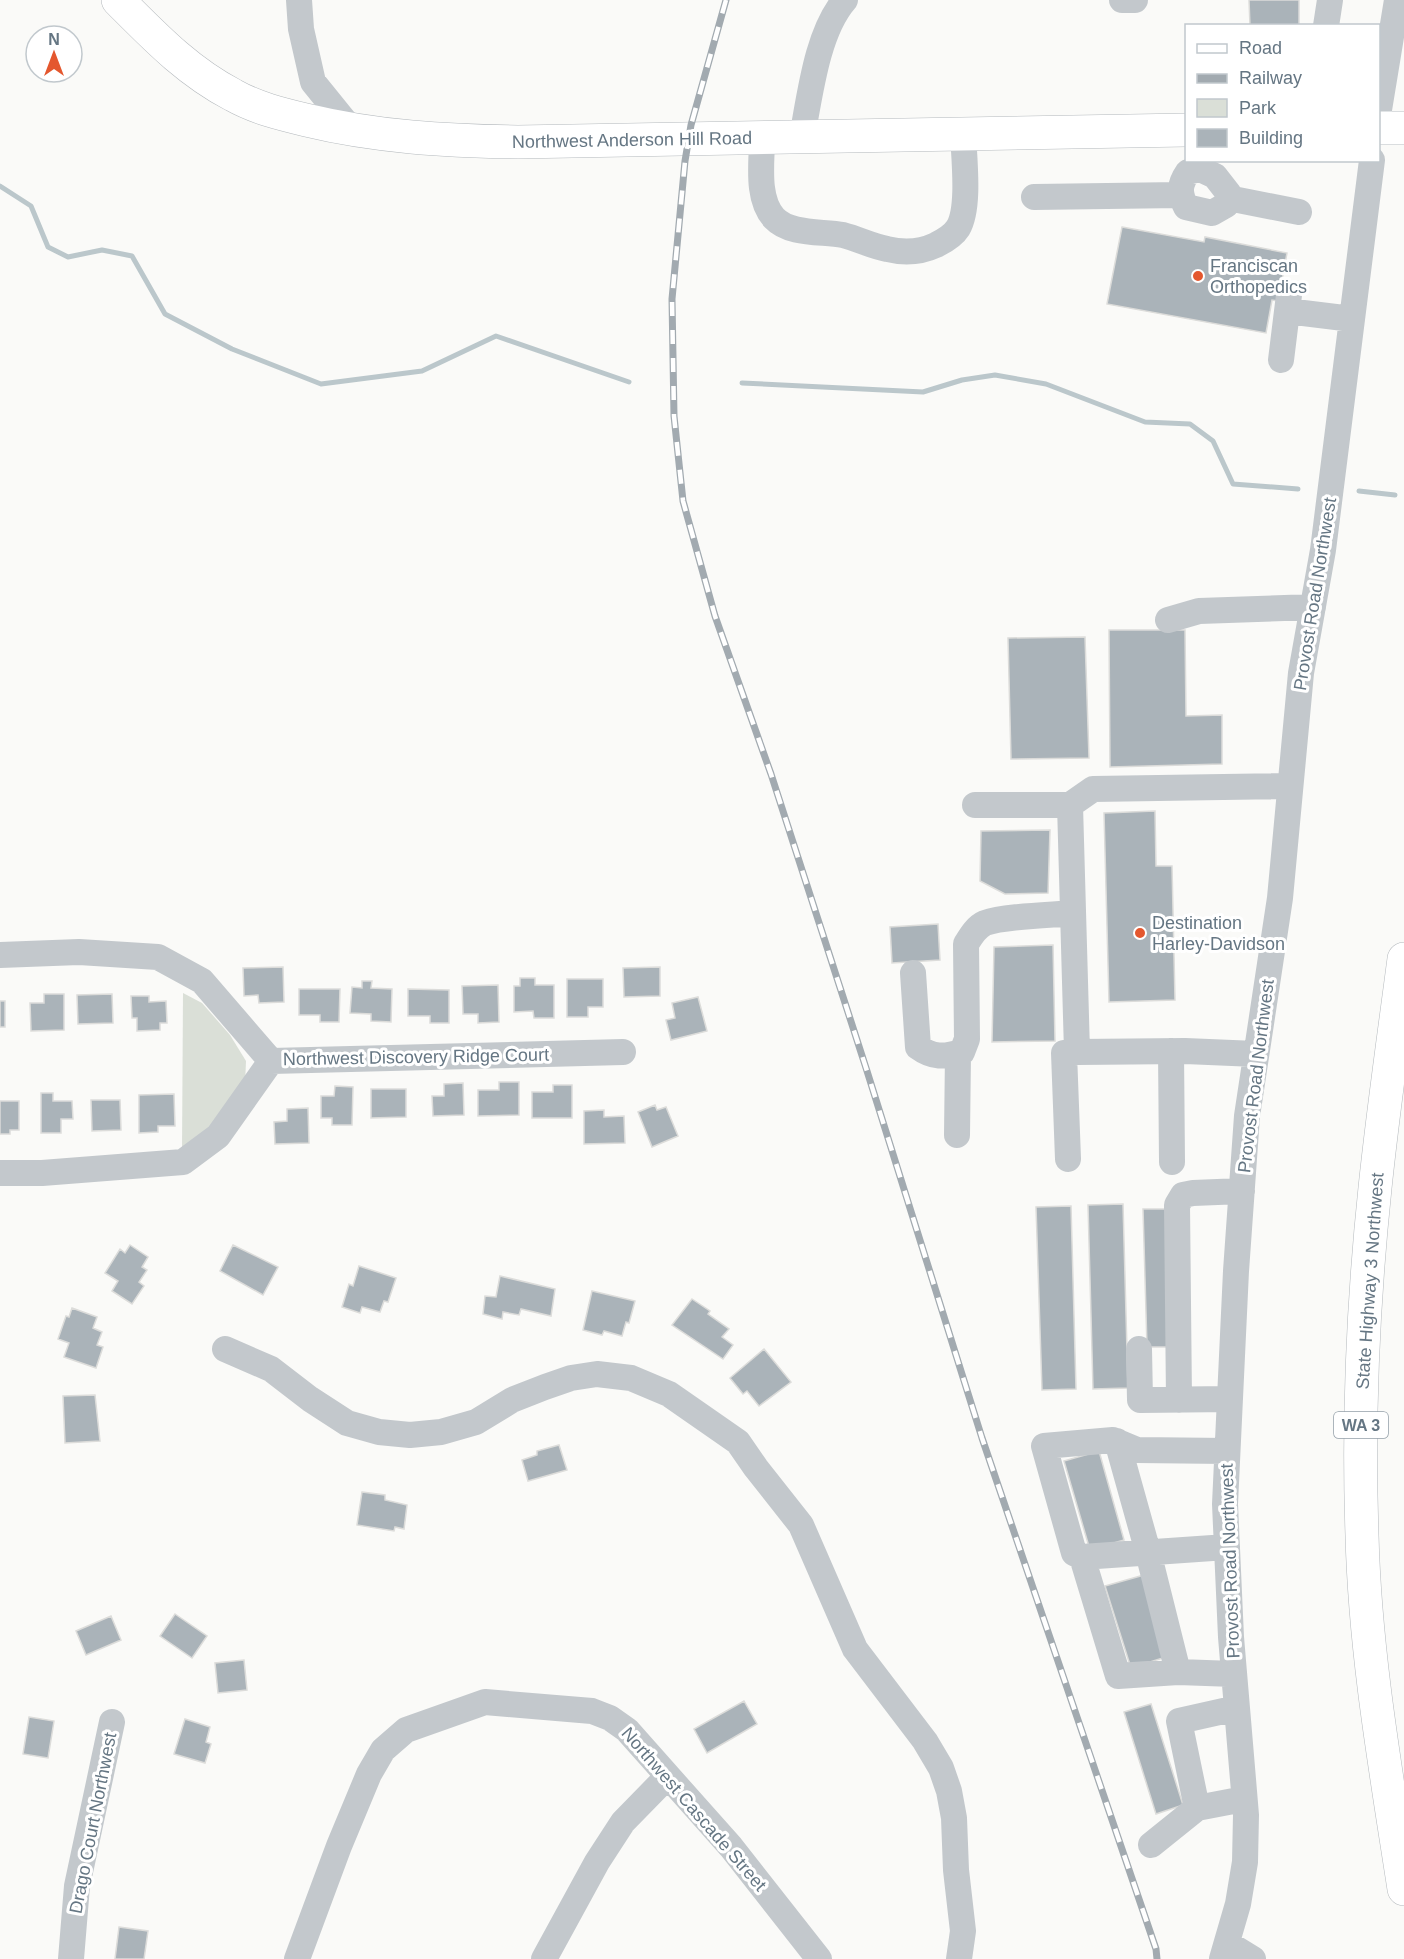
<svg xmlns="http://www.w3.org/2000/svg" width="1404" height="1959" viewBox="0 0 1404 1959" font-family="Arial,sans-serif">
  <rect width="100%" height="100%" fill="#fafaf8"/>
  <path fill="#dadfd7" d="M183,993l19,10 28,32 16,26 -1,24 -29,41 -34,26z"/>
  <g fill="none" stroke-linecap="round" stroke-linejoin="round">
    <path stroke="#bbc7cb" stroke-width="5" d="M0,186l31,20 17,41 20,10 34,-7 30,6 33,58 67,35 89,35 101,-13 74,-35 133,46
      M742,383l181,9 39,-12 33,-5 51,9 99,38 45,2 23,17 20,43 65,5
      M1359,491l36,4"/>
  </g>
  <path fill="#aab3b9" stroke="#dcdcda" stroke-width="1.5" d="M1249,0h50v26h-49z
    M1122,227l82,15 1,-5 82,16 -9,48 -6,-1 -6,33 -159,-29z
    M1109,630h76l1,86 36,-1v49l-112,3z
    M1085,637l4,121 -78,1 -3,-121z
    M1155,811l1,55h16l3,134 -66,2 -5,-189z
    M1050,830l-2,63 -43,1 -25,-13 1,-50z
    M938,924l2,36 -48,3 -2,-36z
    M1053,945l2,96 -63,1 2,-95z
    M283,967l1,35 -25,1 -1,-8 -14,1 -1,-28z
    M660,967v29l-36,1 -1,-29z
    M520,978h15v7h19v33h-20l-1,-7 -19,1v-26h6z
    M567,979h36v28h-15v10h-21z
    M362,981h10l-1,7 21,1 -1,33 -20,-1v-7l-21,-1 2,-26 10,1z
    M498,985l1,37 -21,1v-9h-15l-1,-28z
    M299,989h41l-1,33h-19v-7h-21z
    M408,989l41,1v33h-19v-7h-22z
    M44,994h20v36l-33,1 -1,-28h14z
    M112,994l1,29 -35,1 -1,-29z
    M131,996h18v6l17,-1 1,22h-7v7l-23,1v-13h-5z
    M698,997l9,34 -36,9 -5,-20 9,-2 -3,-15z
    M0,1001h5v26h-5z
    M499,1082h20v33l-41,1v-26h21z
    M463,1083l1,32 -31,1 -1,-20h12v-12z
    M553,1085h19v33h-40v-26h21z
    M335,1086l18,1 -1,38h-20v-7h-11v-22h13z
    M371,1089h35v28l-35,1z
    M41,1093h12v8h19l1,18h-12v14h-20z
    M174,1094l1,32h-17v6l-19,1v-38z
    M91,1100h29l1,30 -29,1z
    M0,1101h19v29h-9v4h-10z
    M655,1105l2,5 9,-3 12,29 -26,11 -14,-35z
    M308,1108l1,35 -34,1 -1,-22 13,-1v-12z
    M604,1110v7l20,-1 1,27 -41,1v-33z
    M1123,1204l5,184 -35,1 -5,-184z
    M1071,1206l5,183 -34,1 -6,-183z
    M1143,1209h30l4,138h-30z
    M130,1245l18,12 -6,10 5,3 -8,12 5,4 -12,18 -20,-13 6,-10 -13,-8 15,-24 5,4z
    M233,1245l45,22 -15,28 -43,-24z
    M359,1266l37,12 -8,24 -4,-1 -4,11 -18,-5 -2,6 -18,-6 7,-23 4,2z
    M500,1276l55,13 -4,27 -30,-7 -2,6 -16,-3 -1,7 -19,-5 2,-18 11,1z
    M592,1291l43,10 -6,22 -3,-1 -4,14 -18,-5 -2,4 -19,-5z
    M692,1299l18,12 -2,3 21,15 -7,8 11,8 -10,14 -51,-34z
    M72,1308l25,9 -4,11 9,4 -5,13 6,2 -7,21 -32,-11 5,-14 -11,-4 8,-23 3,1z
    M764,1349l27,33 -32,24 -12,-15 -4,3 -13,-16z
    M95,1395l5,46 -35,2 -2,-47z
    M559,1445l8,25 -39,11 -6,-21 15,-5v-4z
    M1099,1451l25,89 -34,10 -26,-89z
    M362,1492l23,3v5l22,5 -3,24 -9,-2 -1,4 -37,-6z
    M1144,1575l25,81 -38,12 -26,-82z
    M175,1614l32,22 -15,22 -32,-22z
    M111,1616l10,24 -35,15 -10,-24z
    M244,1660l3,30 -29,3 -3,-30z
    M744,1701l13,23 -50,29 -13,-24z
    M1151,1704l32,101 -27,9 -32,-102z
    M29,1717l25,4 -6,37 -25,-4z
    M185,1719l25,8 -4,15 5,2 -6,19 -31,-9z
    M119,1927l29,4 -4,28h-29z"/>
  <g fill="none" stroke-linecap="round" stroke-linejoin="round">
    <g stroke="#b5babe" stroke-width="34">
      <path id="major" d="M118,0c36,36 69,71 115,95 23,13 48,19 73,25 70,17 141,21 212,22l668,-12
        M1378,128h26"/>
    </g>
    <g stroke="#b4b9bd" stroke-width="34">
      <path id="highway" d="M1404,959c-10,76 -21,152 -29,229 -12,114 -17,232 -13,347 3,119 24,237 42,354"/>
    </g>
    <path stroke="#c3c8cc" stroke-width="26" d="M299,0l2,29 12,53 38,47
      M1122,0h13
      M1326,26l4,-26
      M1378,116l19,-116
      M802,137c8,-42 15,-105 43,-137
      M762,138c0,24 -6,60 12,80 16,17 48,13 69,17 15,4 29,11 44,14 16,4 34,3 49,-4 8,-4 17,-9 22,-17 12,-20 6,-70 5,-95
      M1200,169l15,7 14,18 -3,11 -14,8 -26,-6c-7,-14 -7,-22 2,-35z
      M1034,197l146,-2
      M1228,198l71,14
      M1287,311l65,8
      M1281,360l8,-65
      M1168,620l31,-9 114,-4
      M975,805h95l23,-16 197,-3
      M1070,805l7,247 108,-1 71,3
      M0,955l79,-3 79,5 44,24 69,80 352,-9
      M913,973l5,74c15,11 26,10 44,5l5,-13 -1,-95c5,-8 10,-17 19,-21 20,-7 66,-8 88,-10
      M1171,1051l1,111
      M957,1135l1,-82
      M1068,1159l-4,-106 13,-1
      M0,1173h42l141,-11 35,-26 53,-75
      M225,1349l46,20 39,30 37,24 32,9 31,3 31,-3 35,-10 36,-22 33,-13 26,-9 26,-4 34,4 38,16 69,48 18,26 45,57 54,124 70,92 16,27 8,23 5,27 2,52 7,61 -4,28
      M1139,1349l1,51 90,-1
      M1179,1400l-2,-195 6,-10 10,-2 49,-2
      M1117,1441l31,111 30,120
      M1227,1547l-145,10 36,119 60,-4 56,2
      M1082,1557l-8,-4 -30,-107 69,-6 24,10 90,1
      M1197,1808l-18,-87 58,-13
      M1151,1845l46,-37 47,-9
      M1227,1943l26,16
      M71,1959l6,-73 35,-164
      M297,1959l42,-113 30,-72 14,-24 23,-20 79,-28 107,9 18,7 17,12 104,117 88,112
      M544,1959l53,-97 26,-40 45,-46
      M1222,1959l16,-55 7,-42 1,-47 -15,-178 -6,-133 11,-233 11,-155 33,-218 21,-225 22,-123 49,-390"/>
    <use href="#major" stroke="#fff" stroke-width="33"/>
    <use href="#highway" stroke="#fff" stroke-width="33"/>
    <g stroke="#a2aab0" stroke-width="7">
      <path id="rail" d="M726,0l-35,125 -6,36 -13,138 2,117 9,85 32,115 56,158 96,297 115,367 174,511 1,10"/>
    </g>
    <use href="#rail" stroke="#fff" stroke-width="4.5" stroke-dasharray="14" stroke-linecap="butt"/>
  </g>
  <g fill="#e4572e" stroke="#fff" stroke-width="2">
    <circle cx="1198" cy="276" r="6"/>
    <circle cx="1140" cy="933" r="6"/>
  </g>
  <g text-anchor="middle" stroke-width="6" stroke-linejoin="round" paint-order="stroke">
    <rect fill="#fff" stroke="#939fa8" stroke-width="1.5" x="1334" y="1412" width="54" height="26" rx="4.5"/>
    <g font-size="16" font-weight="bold" fill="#657683">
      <text x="1361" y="1431">WA 3</text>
    </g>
    <g font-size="18" fill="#657683" stroke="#fff">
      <text transform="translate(632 140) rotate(-1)" y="6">Northwest Anderson Hill Road</text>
      <text transform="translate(1315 594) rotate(-81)" y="6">Provost Road Northwest</text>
      <text transform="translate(416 1057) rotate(-1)" y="6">Northwest Discovery Ridge Court</text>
      <text transform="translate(1256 1076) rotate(-83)" y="6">Provost Road Northwest</text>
      <text transform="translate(1370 1281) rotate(-86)" y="6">State Highway 3 Northwest</text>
      <text transform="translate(1230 1561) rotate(-92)" y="6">Provost Road Northwest</text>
      <text transform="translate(694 1809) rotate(49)" y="6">Northwest Cascade Street</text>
      <text transform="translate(93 1823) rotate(-79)" y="6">Drago Court Northwest</text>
    </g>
    <g font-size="18" fill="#657683" stroke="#fff" text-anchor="start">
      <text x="1210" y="272">Franciscan<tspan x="1210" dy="21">Orthopedics</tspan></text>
      <text x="1152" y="929">Destination<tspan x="1152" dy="21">Harley-Davidson</tspan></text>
    </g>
  </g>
  <rect x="1185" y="24" width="195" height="138" fill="#ffffff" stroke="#c1c8cd" stroke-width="1.5"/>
  <rect x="1197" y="44" width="30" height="9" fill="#ffffff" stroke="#c1c8cd" stroke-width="1.5"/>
  <text x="1239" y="54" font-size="18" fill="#657683">Road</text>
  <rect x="1197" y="74" width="30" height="9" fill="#a2aab0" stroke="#c1c8cd" stroke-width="1.5"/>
  <text x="1239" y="84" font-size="18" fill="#657683">Railway</text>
  <rect x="1197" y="99" width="30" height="18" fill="#dadfd7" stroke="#c1c8cd" stroke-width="1.5"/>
  <text x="1239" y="114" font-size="18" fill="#657683">Park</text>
  <rect x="1197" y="129" width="30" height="18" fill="#aab3b9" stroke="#c1c8cd" stroke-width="1.5"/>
  <text x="1239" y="144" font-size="18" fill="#657683">Building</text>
  <g transform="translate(54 54)"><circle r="28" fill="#ffffff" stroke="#c1c8cd" stroke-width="1.5"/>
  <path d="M0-4.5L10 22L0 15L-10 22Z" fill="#e4572e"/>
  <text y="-9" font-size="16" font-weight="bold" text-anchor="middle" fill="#657683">N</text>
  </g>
</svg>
